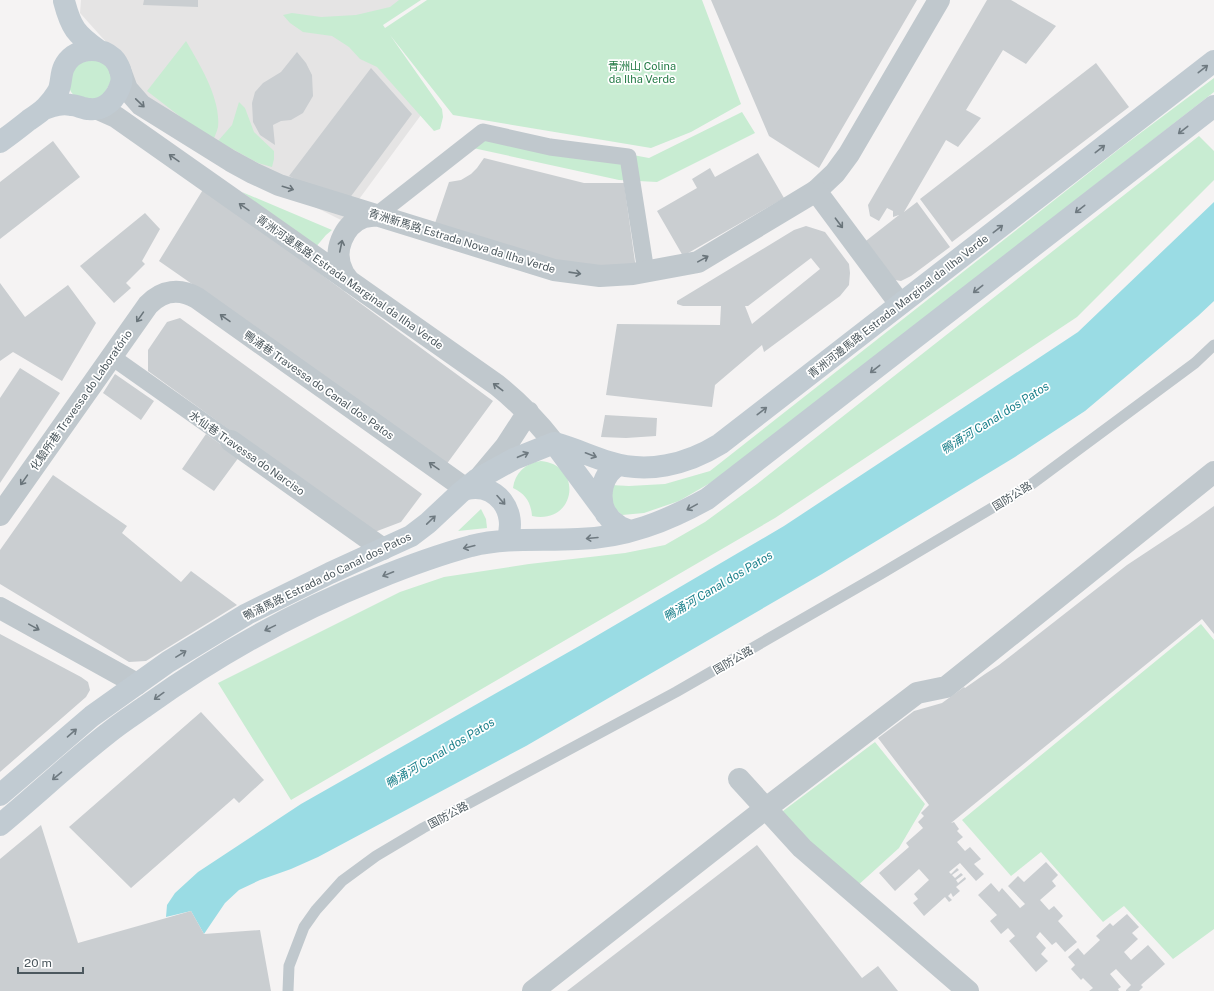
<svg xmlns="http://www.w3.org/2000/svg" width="1214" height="991" viewBox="0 0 1214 991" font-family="'Public Sans','Noto Sans SC',sans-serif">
  <rect width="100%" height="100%" fill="#f5f3f3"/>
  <path fill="#e5e4e4" d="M81,0h333l-36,26 54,74 -89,121 -62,-31 -137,-90 -28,-47 -36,-40z"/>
  <path fill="#c8ecd2" d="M399,0h22l-38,25 2,3 42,-28h275l39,104 -50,28 -40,16 -198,-33 -63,-80 52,74 1,8 -3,12 -6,2 -57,-64 -17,-8 -11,-12 -17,-11 -29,-4 -13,-9 -7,-8 9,-2 29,4 35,-2 34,-8z
    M186,41c14,24 35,58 32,86 -1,5 -4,10 -5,15l-66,-51z
    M101,58l13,18 -14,25c-11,-2 -29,0 -31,-15 -1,-5 3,-16 5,-22z
    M1214,78v14l-490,383 -45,26 -35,12 -22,2 -12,-11 1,-19 18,1 36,-2 45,-13 413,-325z
    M239,102l6,6 9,24 20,19v8l-2,8 -14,-4 -40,-22 14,-16z
    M742,112l13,21 -98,49 -38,-2 -146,-32 4,-22 172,32z
    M1199,136l15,15v29l-137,137 -302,201 -484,282 -73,-117 182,-91 44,-15 85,-13 96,-11 40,-8 40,-23 52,-38z
    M242,192l90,38 -6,5 -11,13z
    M541,461c43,4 35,64 -9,55 -1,-13 -6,-22 -19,-28 2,-15 12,-25 28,-27z
    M481,509l5,10 1,9 -29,3z
    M1201,624l13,16v289l-41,30 -49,-53 -21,16 -62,-70 -30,24 -49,-56z
    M875,742l50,62 -26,44 -43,39 -77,-73z"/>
  <path fill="#9adce4" d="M1214,202v99l-16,15 -113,95 -70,46 -193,117 -296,172 -208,111 -27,12 -31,11 -21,10 -14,13 -21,31 -13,-23 -25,6 1,-12 8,-12 23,-21 103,-68 280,-159 203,-119 294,-194z"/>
  <path fill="#caced1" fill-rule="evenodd" d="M144,0h54v7l-55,-2z
    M711,0h206l-98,168 -50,-32z
    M987,0h24l45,26 -30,38 -23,-14 -37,60 15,8 -23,29 -12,-7 -42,72 13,-10 33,45 -39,29 -10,5 -6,-1 -33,-36 37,-29 -6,2v-6l-6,-3 -8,13 -9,-5 -2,-11z
    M297,52l9,11 6,12 1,21 -10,17 -12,7 -10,1 -8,4 2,20 -15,-10 -7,-13 -1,-19 3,-11 8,-9 18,-11z
    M1096,63l33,44 -177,135 -32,-43z
    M371,68l41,46 -66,89 -57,-27z
    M53,141l27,36 -80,62v-57z
    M758,153l26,45 -101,58 -26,-45 40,-23 -5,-9 18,-11 5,9z
    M484,158l100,25h40l12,86 -72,-3 -131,-37 16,-47 12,-2 10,-6 6,-6z
    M204,188l289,213 -50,68 -195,-146 -89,-62z
    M145,213l15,16 -18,32 3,3 -19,19 5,5 -17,15 -34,-37z
    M806,226l19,6 24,32 1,9 -1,12 -9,11 -76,56 -2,-7 -47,40 -3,22 -106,-12 11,-71 103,1 1,-19h-38l-6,-2v-3l117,-71zM811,258l9,11 -68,55 -7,-18h3z
    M0,283l25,34 43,-32 28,38 -34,58 -49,-29 -13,9z
    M180,318l242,176 -21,28 -29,11 -224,-162v-21l19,-28z
    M20,368l40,25 -60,90v-85z
    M115,374l39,27 -13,19 -38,-27z
    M605,415l52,3 -1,18 -30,2 -25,-1z
    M206,434l33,23 -25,34 -32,-22z
    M53,475l74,51 -5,7 59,49 10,-11 46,34 -91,56 -17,1 -129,-78v-34z
    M1214,506v128l-12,-15 -251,204 3,-1 5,7 -2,2 6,6 -6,5 8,9 5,-4 11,12 -7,5 10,10 -8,7 -16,-18 -11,9 2,2 6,-6 2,2 -7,5 3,3 6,-5 2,2 -7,5 2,3 7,-6 1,2 -10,8 4,4 -7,6 -2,-4 -3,3 4,4 -3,2 -4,-5 -21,19 -11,-13 5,-4 -4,-5 15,-14 -10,-11 -24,22 -16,-18 30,-26 -3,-4 17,-15 -5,-6 6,-6 -3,-3 8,-8 -51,-67 36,-27 28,-8 22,-16 1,1 20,-14 14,-9 128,-100 62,-41z
    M0,634l81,43 7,5 2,8 -4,7 -86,75z
    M201,712l63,68 -25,23 -5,-5 -103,90 -62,-61z
    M41,825l37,118 113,-32 13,23 56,-4 11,61h-271v-132z
    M757,845l105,133 16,-12 20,25h-331z
    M1046,862l12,13 -6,6 4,5 -16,14 9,10 5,-4 9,10 -5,5 19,21 -12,10 -9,-10 -4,3 -12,-13 -4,5 10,11 -5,6 7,7 -12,11 -27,-31 6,-5 -7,-8 -7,6 -11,-13 7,-6 -19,-20 13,-12 8,9 3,-4 18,20 5,-4 -17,-18 10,-10 6,6z
    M1127,914l12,13 -7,6 6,6 -14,13 7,8 17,-15 17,19 -24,21 2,2 -4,4h-13v-1l5,-5 -15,-16 -6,5 11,13 -3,2 1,2h-30l4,-3 -10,-10 -2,2 -10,-11 4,-4 -7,-8 10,-9 6,7 16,-15 -4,-4 14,-13 3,3z"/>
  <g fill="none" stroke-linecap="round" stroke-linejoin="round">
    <path stroke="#c0c8cd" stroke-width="11" d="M288,991l1,-25 15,-39 12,-17 26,-29 34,-25 47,-28 253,-136 203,-117 150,-89 166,-123 19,-18"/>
    <path stroke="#c0c8cd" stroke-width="17" d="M377,215l106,-83 67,15 78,10 18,115
      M112,357l119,84"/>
    <path stroke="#c0c8cd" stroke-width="22" d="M816,191l19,-18 14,-19 90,-154
      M231,441l152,108
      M0,515l148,-210c14,-15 32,-17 49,-7l269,191
      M0,608l137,76
      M739,779l63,69 166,143
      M533,991l232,-182 152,-116 29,-6 268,-215"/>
    <path stroke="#c0c8cd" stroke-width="22" d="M120,70l7,19 14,16 90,56 22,12 26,12 275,85 46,6 33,-2 65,-12 118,-71 84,113
      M98,109l18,8 381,268c21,17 40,36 57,58
      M350,282c-2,-3 -6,-7 -7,-10 -11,-20 0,-47 21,-55 4,-1 9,-1 13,-2
      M480,477l26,-31 22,-34"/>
    <path stroke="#c1cbd2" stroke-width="22" d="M64,1c7,27 12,33 34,49
      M0,142c10,-7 19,-14 29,-22 6,-4 12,-8 17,-13 4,-4 8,-9 11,-14 5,-7 3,-18 7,-26 9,-19 34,-22 49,-9 6,6 10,17 8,25 -4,15 -16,28 -32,26 -6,0 -12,-4 -18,-4 -10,-2 -18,1 -27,4
      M554,443c19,5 36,13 55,19 38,12 77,3 111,-18l494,-383
      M554,443l57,77 9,7 10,4
      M466,489c31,-7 52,23 41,51
      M606,514c-9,-17 -4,-41 13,-49
      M0,795l92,-79 76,-54 79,-48 83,-41 81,-37 17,-13 32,-30 16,-13 38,-21 40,-16
      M0,825c36,-30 70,-62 107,-91 12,-10 26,-19 39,-28 71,-51 148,-94 230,-127 32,-13 62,-24 95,-33 37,-9 70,-5 107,-7 47,-1 89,-18 129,-40l507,-393"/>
  </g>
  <defs><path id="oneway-shaft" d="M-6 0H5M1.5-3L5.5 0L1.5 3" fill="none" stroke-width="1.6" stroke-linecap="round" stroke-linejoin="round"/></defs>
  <g stroke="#6f7a81">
    <use href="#oneway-shaft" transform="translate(1203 69) rotate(-38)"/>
    <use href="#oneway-shaft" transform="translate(1183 130) rotate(142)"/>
    <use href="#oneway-shaft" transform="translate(1100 149) rotate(-38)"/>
    <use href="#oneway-shaft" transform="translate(1080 209) rotate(142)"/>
    <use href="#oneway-shaft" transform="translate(998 229) rotate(-38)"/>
    <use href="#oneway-shaft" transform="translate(978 289) rotate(142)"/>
    <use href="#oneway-shaft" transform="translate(875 369) rotate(142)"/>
    <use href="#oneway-shaft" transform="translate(762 411) rotate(-38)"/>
    <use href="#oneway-shaft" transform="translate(523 455) rotate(-23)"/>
    <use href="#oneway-shaft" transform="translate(591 455) rotate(21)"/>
    <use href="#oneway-shaft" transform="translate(501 500) rotate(48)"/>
    <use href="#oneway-shaft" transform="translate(692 507) rotate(151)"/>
    <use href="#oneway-shaft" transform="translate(431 520) rotate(-44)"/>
    <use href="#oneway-shaft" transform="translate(592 538) rotate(175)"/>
    <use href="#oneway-shaft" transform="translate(469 547) rotate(166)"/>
    <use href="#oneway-shaft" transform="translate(388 574) rotate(158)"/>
    <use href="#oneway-shaft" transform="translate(270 628) rotate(154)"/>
    <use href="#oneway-shaft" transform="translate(181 654) rotate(-31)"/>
    <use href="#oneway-shaft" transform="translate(159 696) rotate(144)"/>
    <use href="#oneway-shaft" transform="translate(72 733) rotate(-41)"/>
    <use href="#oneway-shaft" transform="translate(57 776) rotate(140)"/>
  </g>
  <g stroke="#69747a">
    <use href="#oneway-shaft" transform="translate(140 103) rotate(44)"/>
    <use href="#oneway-shaft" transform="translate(174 158) rotate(-145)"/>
    <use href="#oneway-shaft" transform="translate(288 188) rotate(17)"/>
    <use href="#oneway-shaft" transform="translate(244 207) rotate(-145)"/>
    <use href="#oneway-shaft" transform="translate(839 223) rotate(53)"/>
    <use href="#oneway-shaft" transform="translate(341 246) rotate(-78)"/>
    <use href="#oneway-shaft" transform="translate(703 259) rotate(-29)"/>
    <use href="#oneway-shaft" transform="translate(575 273) rotate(8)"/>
    <use href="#oneway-shaft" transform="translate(140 317) rotate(125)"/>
    <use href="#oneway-shaft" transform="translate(225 318) rotate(-145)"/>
    <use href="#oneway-shaft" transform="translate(498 387) rotate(-143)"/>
    <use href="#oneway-shaft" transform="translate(434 466) rotate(-145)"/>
    <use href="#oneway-shaft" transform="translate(24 480) rotate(125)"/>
    <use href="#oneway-shaft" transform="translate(34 627) rotate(29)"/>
  </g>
  <g text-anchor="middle" stroke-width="3.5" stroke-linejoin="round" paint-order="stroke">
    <g font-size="11" fill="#237a45" stroke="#fff">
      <text x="642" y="70">青洲山 Colina<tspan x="642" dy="13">da Ilha Verde</tspan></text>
    </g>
    <g font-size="11" fill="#4c585e" stroke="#fff">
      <text transform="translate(462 241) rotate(17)" y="4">青洲新馬路 Estrada Nova da Ilha Verde</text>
      <text transform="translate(350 282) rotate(35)" y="4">青洲河邊馬路 Estrada Marginal da Ilha Verde</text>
      <text transform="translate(898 306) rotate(-38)" y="4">青洲河邊馬路 Estrada Marginal da Ilha Verde</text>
      <text transform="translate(319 385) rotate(35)" y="4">鴨涌巷 Travessa do Canal dos Patos</text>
      <text transform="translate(81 400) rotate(-55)" y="4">化驗所巷 Travessa do Laboratório</text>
      <text transform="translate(247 453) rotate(35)" y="4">水仙巷 Travessa do Narciso</text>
      <text transform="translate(1012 496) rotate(-32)" y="4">国防公路</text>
      <text transform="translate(327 576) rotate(-26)" y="4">鴨涌馬路 Estrada do Canal dos Patos</text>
      <text transform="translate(733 660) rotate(-30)" y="4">国防公路</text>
      <text transform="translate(448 815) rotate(-28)" y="4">国防公路</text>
    </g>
    <g font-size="12" font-style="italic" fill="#1b808b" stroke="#fff">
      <text transform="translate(995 418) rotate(-32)" y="4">鴨涌河 Canal dos Patos</text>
      <text transform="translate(718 586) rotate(-31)" y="4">鴨涌河 Canal dos Patos</text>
      <text transform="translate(440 753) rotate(-31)" y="4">鴨涌河 Canal dos Patos</text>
    </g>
  </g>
  <path d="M18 967v6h65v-6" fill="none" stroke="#4c585e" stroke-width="2"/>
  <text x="24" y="967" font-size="12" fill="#4c585e" stroke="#ffffff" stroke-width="3" paint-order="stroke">20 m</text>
</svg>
